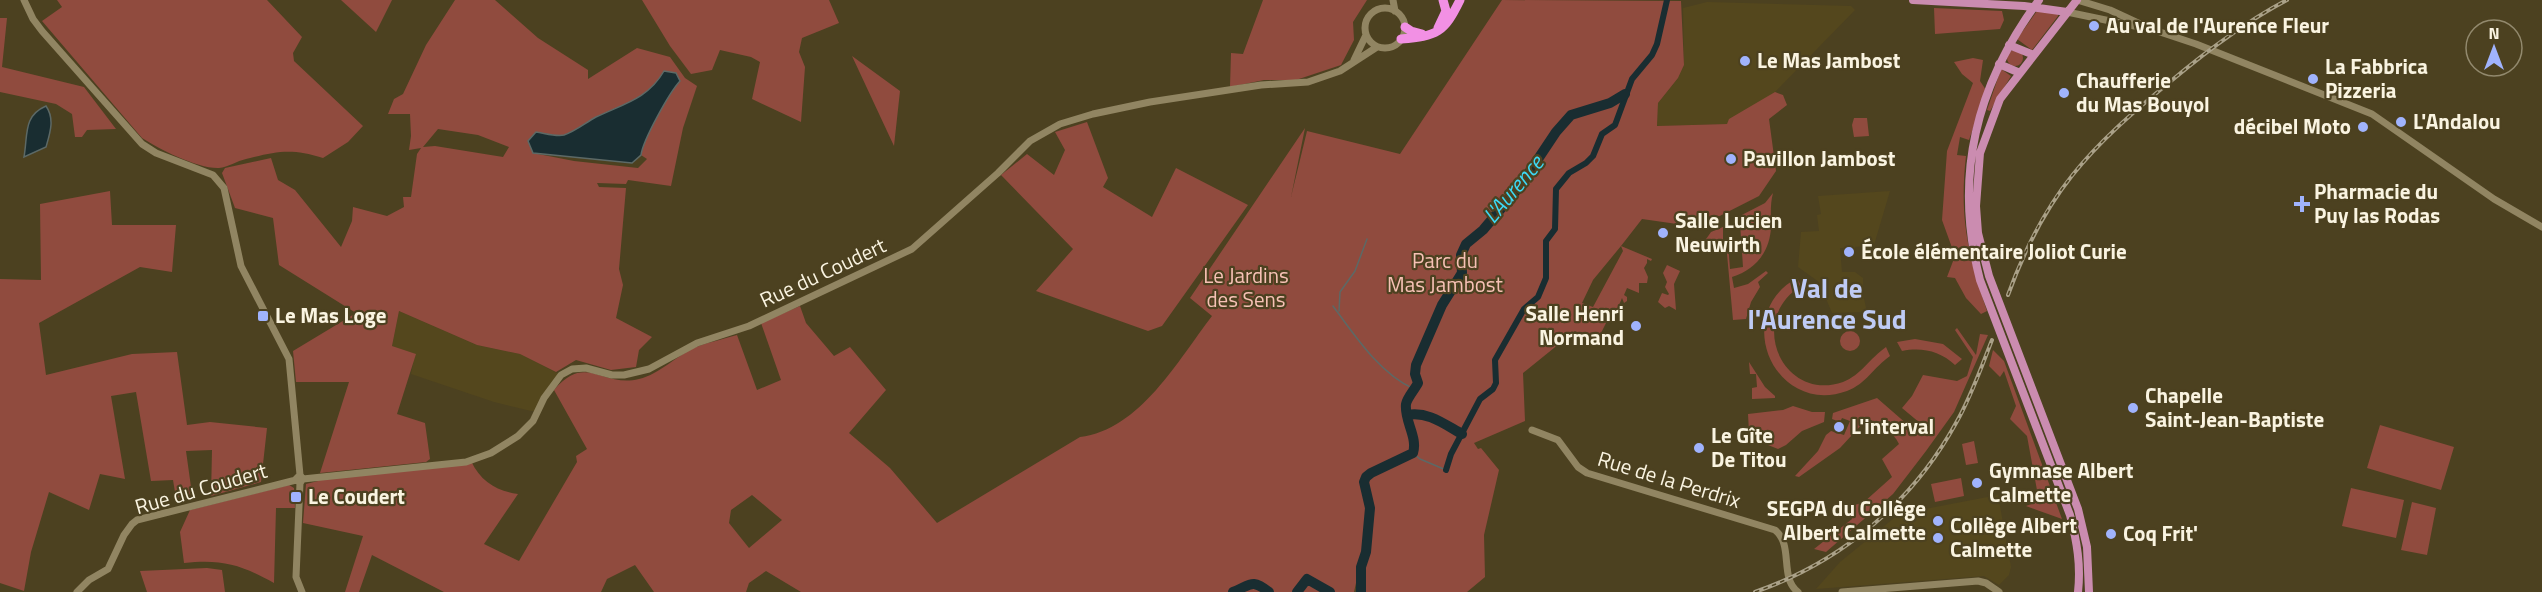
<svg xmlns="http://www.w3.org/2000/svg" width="2542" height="592" viewBox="0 0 2542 592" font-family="'Titillium Web',sans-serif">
  <rect width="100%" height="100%" fill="#4c4120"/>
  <path fill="#54471d" d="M1707,2l144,4 4,4 -80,82 -48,32 -70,2 1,-23 20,-25 6,-13 -1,-57z
    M1890,191l-16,54 -19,2v8l-11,1 -1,-8h-3l2,24h13l8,6v16l4,18 -35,1 -13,-31 -21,-15 3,-35 18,-1 -2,-16 4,-1 -3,-18z
    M399,311l78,34 43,9 41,21 -23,36h-7l-37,-9 -83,-28 4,-20 -23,-8z
    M1998,495l13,72 -2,8 -10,10 -15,-9 -168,13 24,-27 59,-48z"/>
  <path fill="#904b3e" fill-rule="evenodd" d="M57,0h210l35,37 -9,16 1,8 69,65 -15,16 -25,16c-31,-10 -46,-7 -77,1 -9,2 -18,8 -27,9 -21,1 -60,-19 -77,-30l-100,-117 20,-14z
    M341,0h51l-16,32z
    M455,0h40l43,38 50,32v9l49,-31 33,9 15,21 12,8 -14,42 -12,58 -43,-6 -2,4 -29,-1 2,4 27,1 -7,81 4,16 -7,33 36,19 -13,13 -3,17 -25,3 -35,-10 -20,12 -36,-18 -43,-9 -78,-34 -7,35 24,8 -19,60 28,9 5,36 -4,3 -106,11 29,-91h-53l-3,-31 63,-38 -77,-48 -6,-47 -38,-10 -13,-35 3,-5 46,-10 7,22 17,10 46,57 11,-26 1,-14 34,9 17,-9 -1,-10h8l6,-43 4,-6 -12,2 2,-14 -1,-22h-22l6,-15 9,-5 23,-49zM664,71l12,2 4,8c-11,12 -37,59 -39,74l6,4 -9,9 -64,-7 -41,-8 -5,-12 8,-9c8,1 20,5 28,3 12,-4 21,-12 33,-18 26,-13 51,-18 67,-46zM438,129l40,6 31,12 -6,10 -68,-11 -12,1z
    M642,0h187l10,23 -37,15 -3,14 6,15 -4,55 -49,-23 8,-37 -9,-5 -31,-7 -8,20 -21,4 -21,-28z
    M1263,0h104l-14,22 1,18 -13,25 -45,15h-32l-34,7 1,-34 12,1z
    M1502,0l179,1 3,64 -6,13 -20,25 -1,23 70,-2 2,-5 46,-27 8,3 4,10 -18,14 7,52 -17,25 -61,31 -56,-8 -21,27 31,13 -1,2 -4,-2v4l-3,5 4,9 -1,6h-8v10l-12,-5 -3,7 3,2v4l-3,2 -2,-5 -8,19 -4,-2 -15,30 -20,-14 -52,42 2,48 -51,22 4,6 3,-1 18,22 -15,65 1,42 -18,15h-103l1,-8 -9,-1 -2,9h-553l-35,-21 -17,12 -3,9h-92l-19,-27 -28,14 -6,13h-157l-72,-37 -13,37h-14l18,-56 -60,-13 3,-39 12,-3v-4l153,-16c10,21 26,30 47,33l-34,50 35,17 58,-99 -1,-6 11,-7 -33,-59c32,-38 48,-2 85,-11 21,-5 38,-24 57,-32 13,-5 28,-8 41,-12l20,55 24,-10 -20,-57 39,-17 6,17 28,33 16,-9 36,43 -37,43 41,35 47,55 143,-86c60,-7 98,-77 132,-121l-22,-18 115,-170 -14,69 16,-66 93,23zM1621,246l2,5 -30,56 -11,-4 11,-23zM752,495l30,25 -33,28 -20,-25 2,-13z
    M1934,8l68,3 2,9 -4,9 -65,5z
    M2037,11l21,3v2l-26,34 -15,-11z
    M0,18h7l-5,49 82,20 32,42 -29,1 -5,7h-7l-3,-23 -16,-10 -56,-12z
    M2007 58a8 8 0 1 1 16 0a8 8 0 1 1-16 0Z
    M852,56l48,35 -6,55z
    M1973,58l10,2 -3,21 6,9 -17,50 -9,-3 -3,18 9,1c-7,61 2,99 21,155l-6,3 -15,-16 -11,-20 -8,-1 8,-21 -13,-36 5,-69 26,-68 -11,-9 -8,-12z
    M2001,69l10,7 -21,35 -3,-1z
    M1854,118h13l2,18 -15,1 -2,-12z
    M1087,122l21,56 -5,9 49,30 24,-49 72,37 -86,121 -14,5 -112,-40 37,-42 -72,-74 26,-21 27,21 11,-25 -10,-18z
    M110,191l2,34h64l-4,47 -32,-5 -101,56 7,52 86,-21 45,-2 10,73 23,-3 57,6 -6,54 -50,14 1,-46 -26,1 6,43 -16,4 -3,-18 -22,1 -15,-89 -25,4 14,83 -25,-5 -11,36 -40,-18 -18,60 -7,39 -24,-8v-304l41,1 -1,-76z
    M1773,193c-3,11 -2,22 -2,34 -1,25 -16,43 -39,50l2,11 14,-4 18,-13 2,2 -10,9 2,5 -9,15 -5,17 -13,1 -7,-77h2l2,26 13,-2 -3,-44 -4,-1v-4l29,-15z
    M1723,227v14l-19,1 7,-10z
    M1667,265l13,6 -6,13 2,26 -7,-4 -4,2 -7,-6 4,-9 6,2 1,-1 -4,-7 2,-5 -4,-9z
    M1797,278l4,8c-55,34 -18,117 42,96 18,-7 27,-24 43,-35l4,9c-16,11 -24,28 -43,35 -72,26 -117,-76 -50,-113z
    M1957,328l19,27 4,-21 8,1 -34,77 -28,39 -33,43 -67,58 -12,-3 38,-30 -3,-12 15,-5 28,-25 -10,-18 17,-15c-6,-13 -17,-15 -28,-24l-7,2 -24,26 -41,29 -4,-1 23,-25 8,-16 5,-4 13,4 6,-14 -8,-3 -2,4 -8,-3 1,-6 44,-15 31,27 -7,2 3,4 16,-8 -18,-15 10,-12 11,-21 34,6 10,-5 6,-19 -18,-27z
    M1840 341a10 10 0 1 1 20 0a10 10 0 1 1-20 0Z
    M1915,339l28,5 19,15 -7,6c-15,-14 -33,-18 -53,-14l-5,-9z
    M1993,350l11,11 58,158 -36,-13 13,-5 -12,-65 -17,-17 6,-13 -12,-35 -4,6 -11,-11z
    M1749,362l16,25 10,9v2l-23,1v-11l5,-1 -1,-13h-6z
    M1793,406l19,6h13l-1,10 -22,9 -16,14 -8,4 -25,-10 -10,6 -2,-12 8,-1 -1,-18 35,-4z
    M2380,425l74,22 -13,43 -74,-22z
    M1974,441l4,22 -12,2 -4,-21z
    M1961,478l3,18 -29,6 -4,-18z
    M289,485l5,3 1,20h-19l-2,75c-33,-18 -51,-24 -90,-20l-4,-31 10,-22z
    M2351,488l53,12 -8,38 -54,-12z
    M2412,502l24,6 -9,47 -26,-5z
    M207,568l15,2 3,22h-78l-7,-21z"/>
  <path fill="#192d31" stroke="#5c6966" stroke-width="1.5" d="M664,71l12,2 4,8c-11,12 -37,59 -39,74l-9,8 -99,-10 -5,-12 8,-9c8,1 20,5 28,3 12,-4 21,-12 32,-18 27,-13 52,-18 68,-46z
    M46,106c9,13 4,27 0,41l-22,10c4,-23 -1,-41 22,-51z"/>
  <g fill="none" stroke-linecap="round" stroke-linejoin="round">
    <path stroke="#5c6966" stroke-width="1.5" d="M1333,306c22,30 47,68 81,83
      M1339,311l1,-19 15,-21 12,-32
      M1413,453l7,6 26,11"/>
    <path stroke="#192d31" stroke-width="6" d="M1446,470l5,-16 29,-55 13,-10 3,-6 -1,-23 29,-51 14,-12 8,-19v-37l9,-12 1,-40 13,-16 17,-10 7,-7 9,-22 13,-9 17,-46 20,-24 5,-11 10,-44"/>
    <path stroke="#192d31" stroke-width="10" d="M1407,415c21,-4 37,9 55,19
      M1233,592c18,-7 18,-14 36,0
      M1297,592l10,-13 23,13
      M1361,592v-25l5,-15 4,-44 -6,-26 2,-5 5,-4 42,-20c5,-16 -9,-32 -7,-49 1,-6 9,-15 12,-21l-3,-9 1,-9 26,-60 20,-32 -1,-18 5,-11 17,-14 37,-44 36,-54 15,-17 39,-12 15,-9"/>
    <path stroke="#918562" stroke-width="7" d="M24,0l9,19 9,12 100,113 14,9 57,22 11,13 17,78 48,93 11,116
      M1393,0l2,11
      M2077,0l33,10 41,19 45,15 176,70 122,85 48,28
      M1365 28a20 20 0 1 1 40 0a20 20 0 1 1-40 0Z
      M2067,12l77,16
      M1354,60l12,-25
      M1532,430l26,10 20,27 9,6 188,57c19,15 4,48 23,62
      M303,479l163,-17 25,-9 27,-17 15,-15 11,-23 17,-23 11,-6 14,-1 26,7h12l25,-6 48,-26 52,-17 163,-77 86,-76 32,-32 30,-17 33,-10 57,-12 111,-17 47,-3 32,-11 37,-24
      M300,483l-4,-4 4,-4 3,4 -3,4 -4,94 6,15
      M77,592l12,-12 19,-11 16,-34 8,-11 5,-4 159,-40
      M1842,592l136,-11 8,2 13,9"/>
    <path stroke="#cb8cb0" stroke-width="8" d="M1913,0l111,6 43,6
      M2039,0c-63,85 -86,176 -59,280l90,235c7,27 11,50 8,77
      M2077,0l-77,99 -20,54 -4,53 2,27 11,43 89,233 9,38 2,45
      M2009,45l25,10
      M1999,64l21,9"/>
    <path stroke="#f290e4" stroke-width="9" d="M1405,27l6,4 11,3
      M1438,28l8,-17 -3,-11
      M1401,39c36,-3 43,-6 59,-39"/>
    <g stroke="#aaa188" stroke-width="4">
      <path id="rail" d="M2008,295c37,-102 81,-147 163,-214 37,-31 74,-59 116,-81
        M1755,592c86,-30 157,-89 201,-169 15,-26 25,-55 36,-83"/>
    </g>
    <use href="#rail" stroke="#4c4120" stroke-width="1.5" stroke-dasharray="4.5" stroke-linecap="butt"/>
  </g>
  <g fill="#a0b3fd" stroke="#4c4120" stroke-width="2">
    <circle cx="2094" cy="26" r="6"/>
    <circle cx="1745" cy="61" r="6"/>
    <circle cx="2313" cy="79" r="6"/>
    <circle cx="2064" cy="93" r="6"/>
    <circle cx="2401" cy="122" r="6"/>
    <circle cx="2363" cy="127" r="6"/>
    <circle cx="1731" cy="159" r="6"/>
    <path d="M2299 195h6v6h6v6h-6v6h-6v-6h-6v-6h6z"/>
    <circle cx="1663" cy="233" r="6"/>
    <circle cx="1849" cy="252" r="6"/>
    <rect x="257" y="310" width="12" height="12" rx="3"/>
    <circle cx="1636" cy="326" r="6"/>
    <circle cx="2133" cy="408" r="6"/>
    <circle cx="1839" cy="427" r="6"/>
    <circle cx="1699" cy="448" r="6"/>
    <circle cx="1977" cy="483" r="6"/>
    <rect x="290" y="491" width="12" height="12" rx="3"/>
    <circle cx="1938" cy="521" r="6"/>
    <circle cx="2111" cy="534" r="6"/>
    <circle cx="1938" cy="538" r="6"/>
  </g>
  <g text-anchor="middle" stroke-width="4.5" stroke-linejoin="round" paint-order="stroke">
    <g font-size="21" font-weight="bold" fill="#faf4e1" stroke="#4c4120" text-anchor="start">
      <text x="2106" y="33">Au val de l'Aurence Fleur</text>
      <text x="1757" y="68">Le Mas Jambost</text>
      <text x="2325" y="74">La Fabbrica<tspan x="2325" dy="24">Pizzeria</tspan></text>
      <text x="2076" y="88">Chaufferie<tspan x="2076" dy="24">du Mas Bouyol</tspan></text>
      <text x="2413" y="129">L'Andalou</text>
      <text x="2351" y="134" text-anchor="end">décibel Moto</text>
      <text x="1743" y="166">Pavillon Jambost</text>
      <text x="2314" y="199">Pharmacie du<tspan x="2314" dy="24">Puy las Rodas</tspan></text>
      <text x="1675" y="228">Salle Lucien<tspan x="1675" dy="24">Neuwirth</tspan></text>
      <text x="1861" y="259">École élémentaire Joliot Curie</text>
      <text x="1624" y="321" text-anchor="end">Salle Henri<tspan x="1624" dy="24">Normand</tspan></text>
      <text x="275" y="323">Le Mas Loge</text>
      <text x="2145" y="403">Chapelle<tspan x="2145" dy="24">Saint-Jean-Baptiste</tspan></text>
      <text x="1851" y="434">L'interval</text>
      <text x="1711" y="443">Le Gîte<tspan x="1711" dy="24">De Titou</tspan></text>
      <text x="1989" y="478">Gymnase Albert<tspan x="1989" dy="24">Calmette</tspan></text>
      <text x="308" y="504">Le Coudert</text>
      <text x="1926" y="516" text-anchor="end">SEGPA du Collège<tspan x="1926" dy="24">Albert Calmette</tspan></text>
      <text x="1950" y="533">Collège Albert<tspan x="1950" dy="24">Calmette</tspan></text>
      <text x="2123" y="541">Coq Frit'</text>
    </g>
    <g font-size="21" fill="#f7c1b5" stroke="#4c4120">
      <text x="1445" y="268">Parc du<tspan x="1445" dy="24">Mas Jambost</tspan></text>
      <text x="1246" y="283">Le Jardins<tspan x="1246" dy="24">des Sens</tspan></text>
    </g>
    <g font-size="21" fill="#faf4e1" stroke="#4c4120">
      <text transform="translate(823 273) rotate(-25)" y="7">Rue du Coudert</text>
      <text transform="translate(1669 480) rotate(17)" y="7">Rue de la Perdrix</text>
      <text transform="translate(201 489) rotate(-16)" y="7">Rue du Coudert</text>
    </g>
    <g font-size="22" font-style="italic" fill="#3cd9f4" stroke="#4c4120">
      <text transform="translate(1513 189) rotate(-50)" y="8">L'Aurence</text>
    </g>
    <g font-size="27" font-weight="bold" fill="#bfcbf5" stroke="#4c4120">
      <text x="1827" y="298">Val de<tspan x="1827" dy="31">l'Aurence Sud</tspan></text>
    </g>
  </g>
  <g transform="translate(2494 48)"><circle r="28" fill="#4c4120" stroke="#92896d" stroke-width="1.5"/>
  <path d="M0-4.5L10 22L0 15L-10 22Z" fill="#a0b3fd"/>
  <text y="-9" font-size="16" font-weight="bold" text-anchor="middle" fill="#faf4e1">N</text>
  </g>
</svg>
